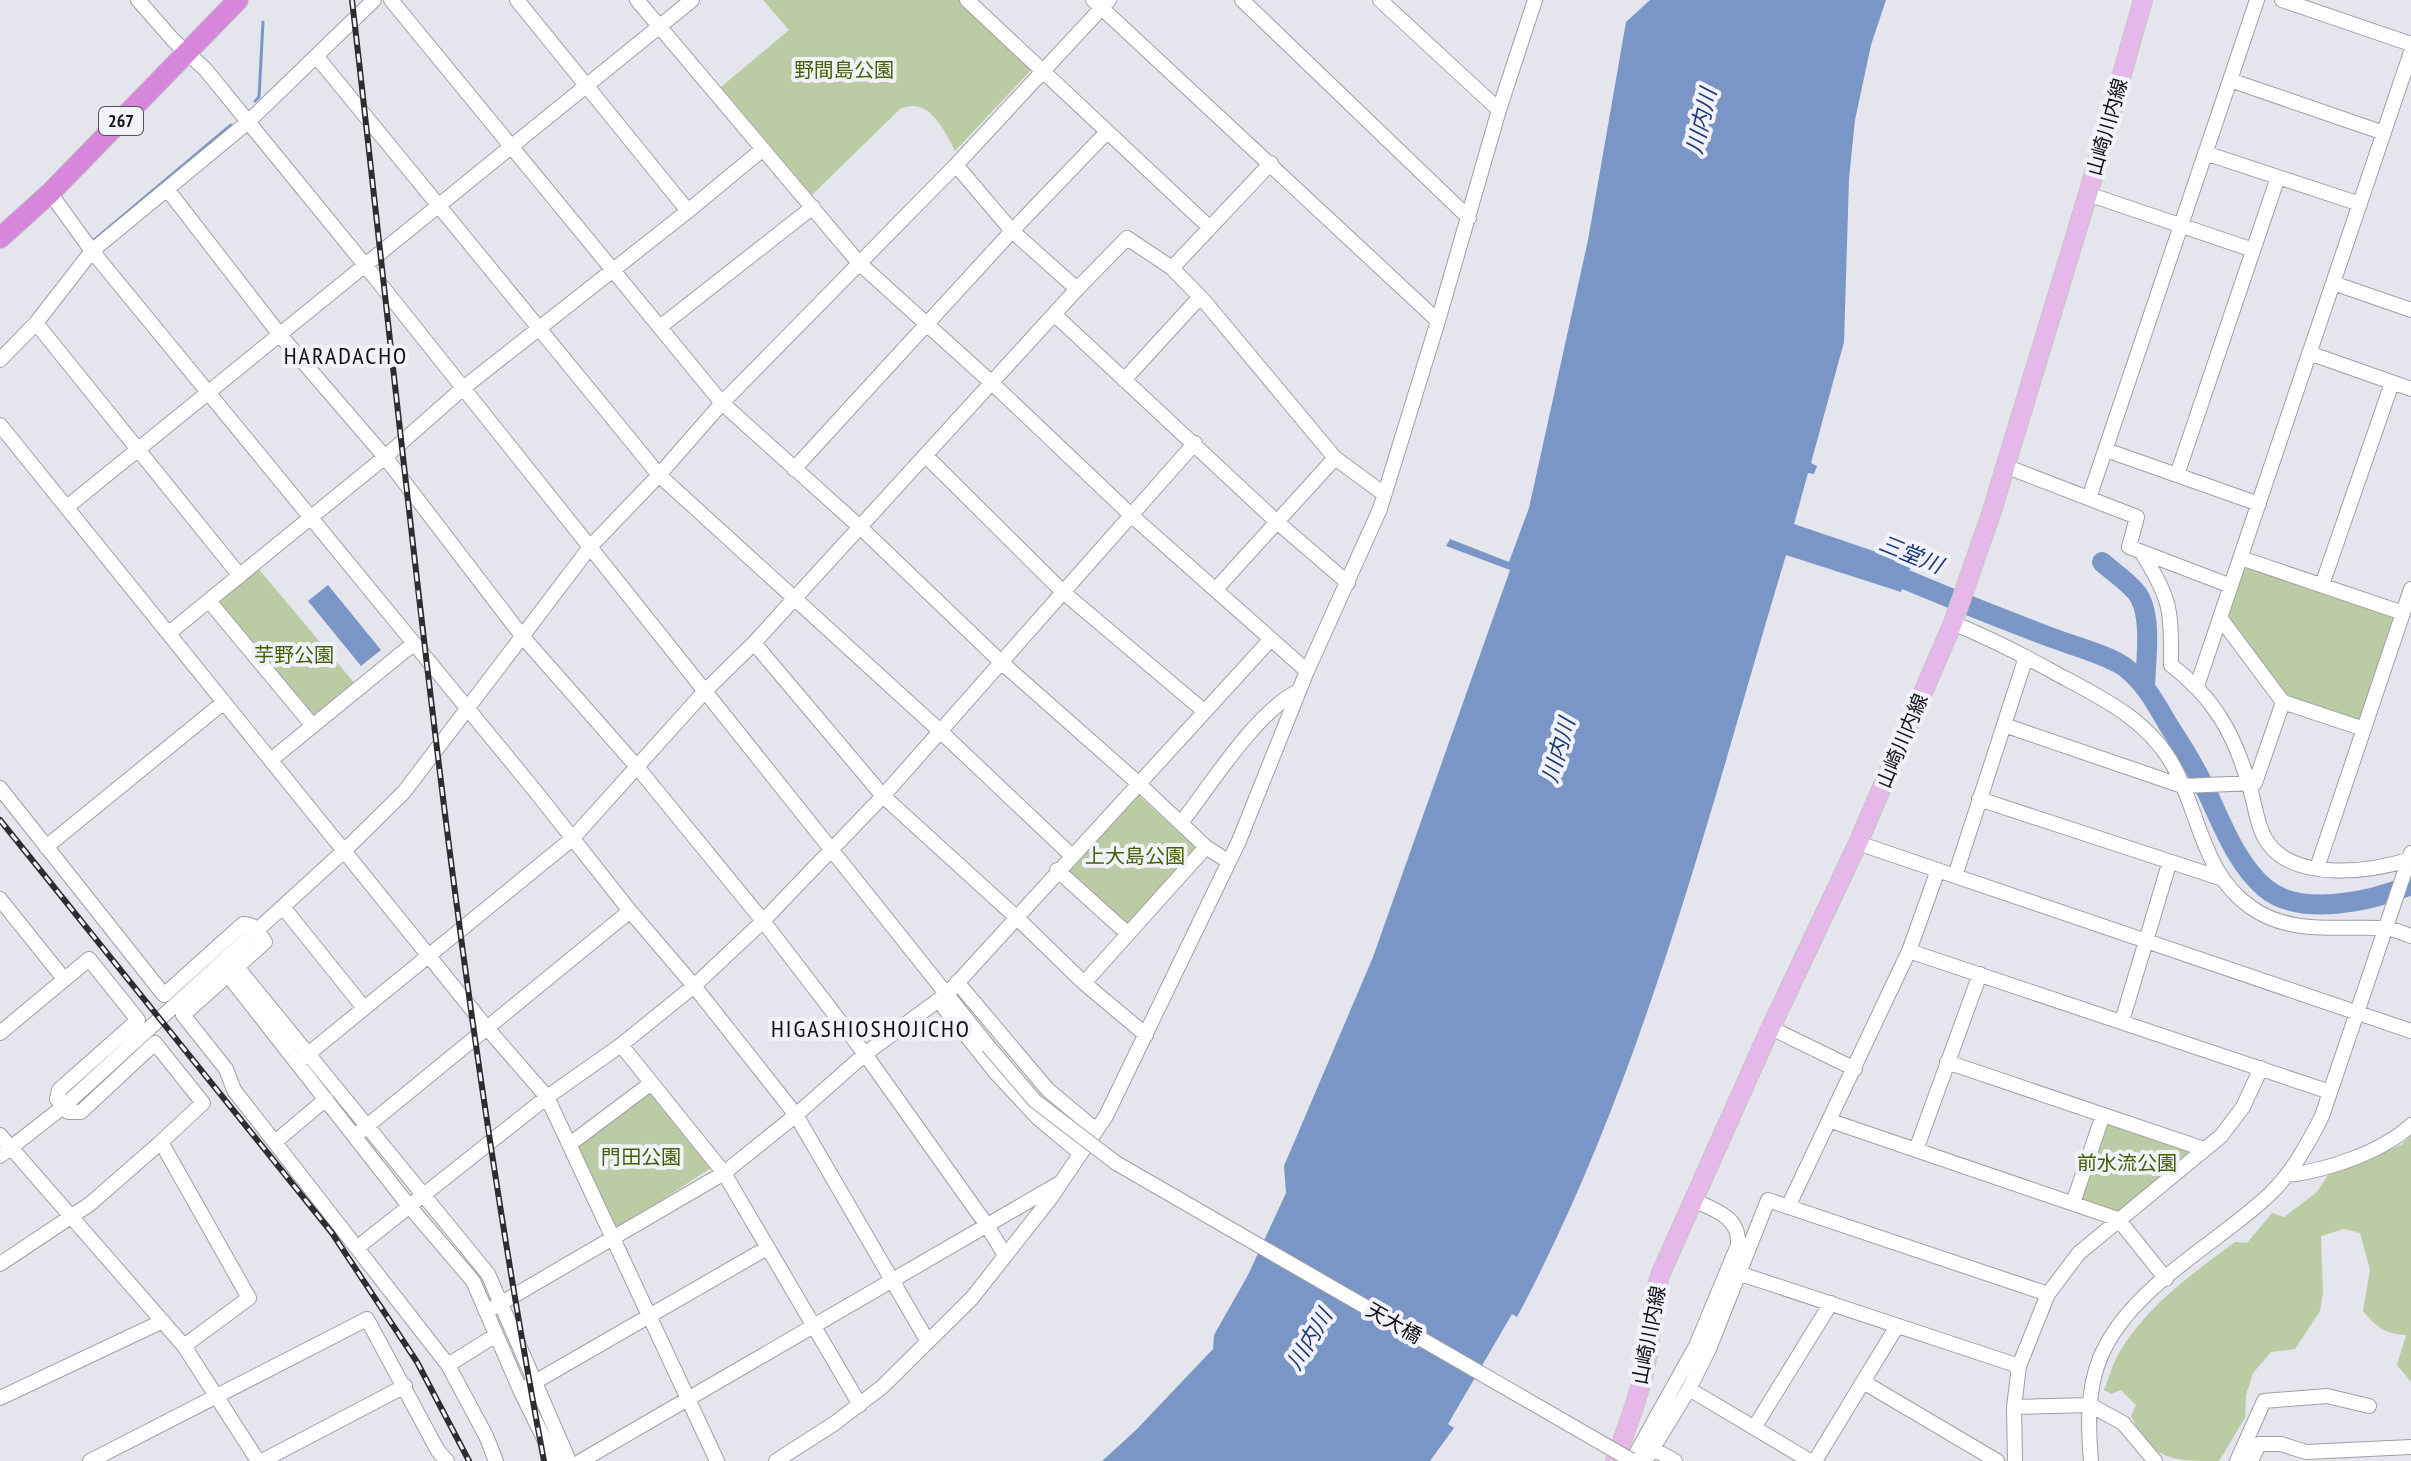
<svg xmlns="http://www.w3.org/2000/svg" width="2411" height="1461" viewBox="0 0 2411 1461" font-family="'PT Sans Narrow','Noto Sans JP',sans-serif">
  <rect width="100%" height="100%" fill="#e5e5ed"/>
  <path fill="#bbcba3" d="M763,0h197l72,69 -77,82c-11,-21 -26,-55 -55,-42l-88,86 -91,-108 68,-57z
    M2244,565l150,50 2,5 -34,100 -6,2 -65,-23 -63,-78 -2,-7z
    M257,567l99,118 -40,34 -99,-114 1,-6z
    M1137,794l60,55 -71,78 -61,-56z
    M649,1090l62,78 -94,61 -40,-84z
    M2110,1122l78,27 2,7 -69,55c-13,2 -34,-5 -41,-16l25,-71z
    M2411,1135v254v-7l-14,-17 9,-30c-21,-1 -30,-8 -43,-24l7,-41 -10,-37 -16,-4 -23,7 2,56 -3,19 -25,38 -24,3 -18,21 -7,22 -1,23 -26,43c-47,0 -66,0 -88,-45l5,-11 -15,-15 -10,4 -7,-4c5,-12 8,-25 14,-35 27,-48 74,-81 117,-113l12,1 25,-30 12,4 33,-25 13,-20 71,-27z"/>
  <path fill="#7a96c7" d="M1650,0h236l-15,45 -16,75 -6,59 -5,163 -33,121 6,3 -3,8 -6,-1 -14,51 118,40 -11,28 -115,-37c-77,257 -142,524 -269,762l-5,-3 -64,110 6,4 -24,33h-328l34,-31 77,-81 1,-14 34,-60 38,-82 -2,-27 89,-209 137,-387 -64,-24 4,-7 59,23 20,-54 59,-268 38,-218z
    M328,585l53,65 -20,16 -53,-65z"/>
  <g fill="none" stroke-linecap="round" stroke-linejoin="round">
    <path stroke="#7a96c7" stroke-width="3" d="M255,101l4,-4 4,-75
      M93,241l138,-116"/>
    <path stroke="#7a96c7" stroke-width="20" d="M2102,562c11,10 25,19 34,30 17,20 10,68 9,93
      M1883,570c54,23 109,45 164,66 20,8 63,19 79,32 20,16 30,36 43,58 11,17 22,34 31,52 19,36 33,83 65,110 36,30 107,13 146,-3"/>
    <g stroke="#9f9fa6" stroke-width="16">
      <path id="minor" d="M138,0l36,41 31,28 160,196 623,781
        M391,0l331,403 139,125 140,134 137,121 68,64 23,15
        M517,0l171,211
        M637,0l222,263 134,121 138,131 176,156
        M967,0l242,227
        M1093,0l345,321
        M1242,0l227,218
        M1380,0l119,110
        M2282,0l129,44
        M317,57l342,418 281,256 131,124
        M2230,80l154,53
        M2205,153l155,51
        M956,165l56,66 65,58
        M167,189l113,146 105,122 137,179 116,132 125,153 102,133 121,170 19,31
        M50,193l42,58 444,541 94,119 64,75 102,129 132,227
        M2088,194l165,56
        M1172,268l99,-105
        M2333,283l78,27
        M1055,315l222,207 71,61
        M36,323l204,253
        M660,327l153,-120
        M2309,353l102,36
        M0,360l36,-37 56,-72 156,-129 126,-122
        M1124,380l76,-83
        M0,425l487,603 60,69 170,364
        M2106,450l153,54
        M926,456l137,136 141,119
        M2005,466l132,51 -8,30 102,39
        M794,469l218,-238 94,-98
        M2177,475l101,-298
        M2089,498l168,-498
        M67,507l625,-507
        M2142,553c30,48 29,57 29,112 43,33 63,68 78,120 6,18 8,43 19,58 28,39 103,29 143,16
        M2241,558l162,55
        M2322,585l70,-202
        M1216,589l119,-131
        M209,601l104,125
        M2221,619l62,83 81,27
        M1953,623c36,15 70,32 104,51 45,24 92,46 117,93 26,48 29,108 78,141 39,27 86,18 130,20 10,0 20,5 29,8
        M169,633l216,-176 77,-68 226,-178 75,-62
        M754,643l129,153 133,121 68,66 62,52
        M2197,686l214,-634
        M2004,725l178,61 73,-3 28,-81
        M271,760l142,-116
        M0,788l164,207 79,-71c12,0 16,8 22,18l-82,73 43,54 8,21 214,275 38,71 10,25
        M1979,799l241,79
        M1181,823c29,-37 76,-113 118,-132
        M1858,843l553,188
        M46,847l178,-145
        M2317,868l94,-279
        M1057,870l71,64
        M1955,876l71,-219
        M0,899l64,80
        M283,907l81,101
        M1909,951l421,141
        M237,967l251,307 81,187
        M228,975l181,231 64,75 48,111 34,69
        M957,982l91,108 48,40
        M1084,983l122,-136
        M938,1000l58,73 42,45 42,35
        M2122,1021l47,-157
        M1771,1028l84,41
        M0,1033l89,-74 49,61 -79,70 -2,9 11,13h13l74,-69 48,60 -42,39
        M621,1045l103,128 136,232
        M1947,1062l257,87
        M297,1063l275,-224 133,-148 49,-48 323,-354 50,-51 45,30 33,34 130,156 49,36
        M1831,1121l287,98 48,60
        M361,1131l269,-220
        M0,1135l184,211 74,115
        M275,1142l51,-43
        M570,1144l80,-60
        M1916,1150l64,-176
        M0,1156l63,-49 282,-257 59,-58 186,-245 69,-72 63,-72 234,-238 153,-165
        M2287,1175c39,-4 95,-23 124,-50
        M2073,1203l30,-88
        M1788,1207l121,-256 29,-81
        M358,1247l189,-150 74,-52 73,-59 69,-65 120,-125 312,-353
        M0,1264l90,-60 71,-62 88,156 -65,48
        M1741,1274l278,92
        M486,1312l238,-139 72,-58 69,-61 83,-61 323,-354
        M448,1365l48,-30
        M1865,1383l132,78
        M528,1386l239,-138
        M1689,1389l121,72
        M0,1398l163,-77
        M2014,1407l76,-2 33,18 32,38
        M1754,1428l77,-125
        M1653,1449l22,12
        M90,1461l277,-142 71,132 9,10
        M262,1461l143,-75
        M581,1461l477,-277
        M776,1461l59,-38 47,-36 90,-89 78,-99 56,-83 133,-275 68,-170 73,-162 58,-188 61,-211 36,-110
        M1632,1461l64,-115 42,-101c2,-28 -23,-35 -45,-45
        M1645,1461l44,-72 20,-40 59,-149 280,94
        M1815,1461l82,-135
        M2015,1461l-1,-54 5,-41 29,-72 31,-41 142,-117 22,-29 18,-39
        M2091,1461c-3,-35 -4,-70 9,-103 30,-72 117,-113 171,-165 22,-22 37,-49 51,-77l89,-263
        M2237,1461l27,-60 63,-5 42,10
        M2251,1461l8,-17h22l25,8 105,-5"/>
    </g>
    <g stroke="#c6c6c6" stroke-width="20">
      <path id="major" d="M1615,1461c12,-35 27,-71 33,-108 5,-28 3,-53 13,-80l104,-233 93,-197 95,-220 39,-112 36,-119 60,-198 55,-194"/>
    </g>
    <g stroke="#c6c6c6" stroke-width="22">
      <path id="highway" d="M0,238l50,-45 188,-193"/>
    </g>
    <use href="#minor" stroke="#fff" stroke-width="14"/>
    <use href="#major" stroke="#e6b7e9" stroke-width="18"/>
    <use href="#highway" stroke="#d687db" stroke-width="20"/>
    <g stroke="#2c2d2f" stroke-width="6">
      <path id="rail" d="M352,0c56,488 101,978 192,1461
        M0,820l332,413 85,129 52,99"/>
    </g>
    <use href="#rail" stroke="#f2f2fa" stroke-width="3" stroke-dasharray="9" stroke-linecap="butt"/>
    <g stroke="#9f9fa6" stroke-width="16" stroke-linecap="butt">
      <path id="minor-bridge" d="M988,1046l47,55 81,62 515,297"/>
    </g>
    <use href="#minor-bridge" stroke="#fff" stroke-width="14"/>
  </g>
  <g text-anchor="middle" stroke-width="8" stroke-linejoin="round" paint-order="stroke">
    <rect fill="#f2f2fa" stroke="#545458" stroke-width="2" x="99" y="107" width="44" height="28" rx="6"/>
    <g font-size="18" font-weight="bold" fill="#101113">
      <text x="121" y="127">267</text>
    </g>
    <g font-size="20" fill="#465f07" stroke="#f2f2fa">
      <text x="844" y="77">野間島公園</text>
      <text x="294" y="662">芋野公園</text>
      <text x="1135" y="863">上大島公園</text>
      <text x="641" y="1164">門田公園</text>
      <text x="2127" y="1170">前水流公園</text>
    </g>
    <g font-size="20" fill="#101113" stroke="#f2f2fa">
      <text transform="translate(2107 127) rotate(-74)" y="7">山崎川内線</text>
      <text transform="translate(1902 741) rotate(-67)" y="7">山崎川内線</text>
      <text transform="translate(1394 1323) rotate(30)" y="7">天大橋</text>
      <text transform="translate(1649 1335) rotate(-79)" y="7">山崎川内線</text>
    </g>
    <g font-size="22" font-style="italic" fill="#1a3a76" stroke="#f2f2fa">
      <text transform="translate(1701 121) rotate(-77)" y="8">川内川</text>
      <text transform="translate(1911 554) rotate(22)" y="8">三堂川</text>
      <text transform="translate(1558 750) rotate(-74)" y="8">川内川</text>
      <text transform="translate(1309 1339) rotate(-59)" y="8">川内川</text>
    </g>
    <g font-size="24" letter-spacing="2" fill="#101113" stroke="#f2f2fa">
      <text x="346" y="364">HARADACHO</text>
      <text x="871" y="1037">HIGASHIOSHOJICHO</text>
    </g>
  </g>
</svg>
